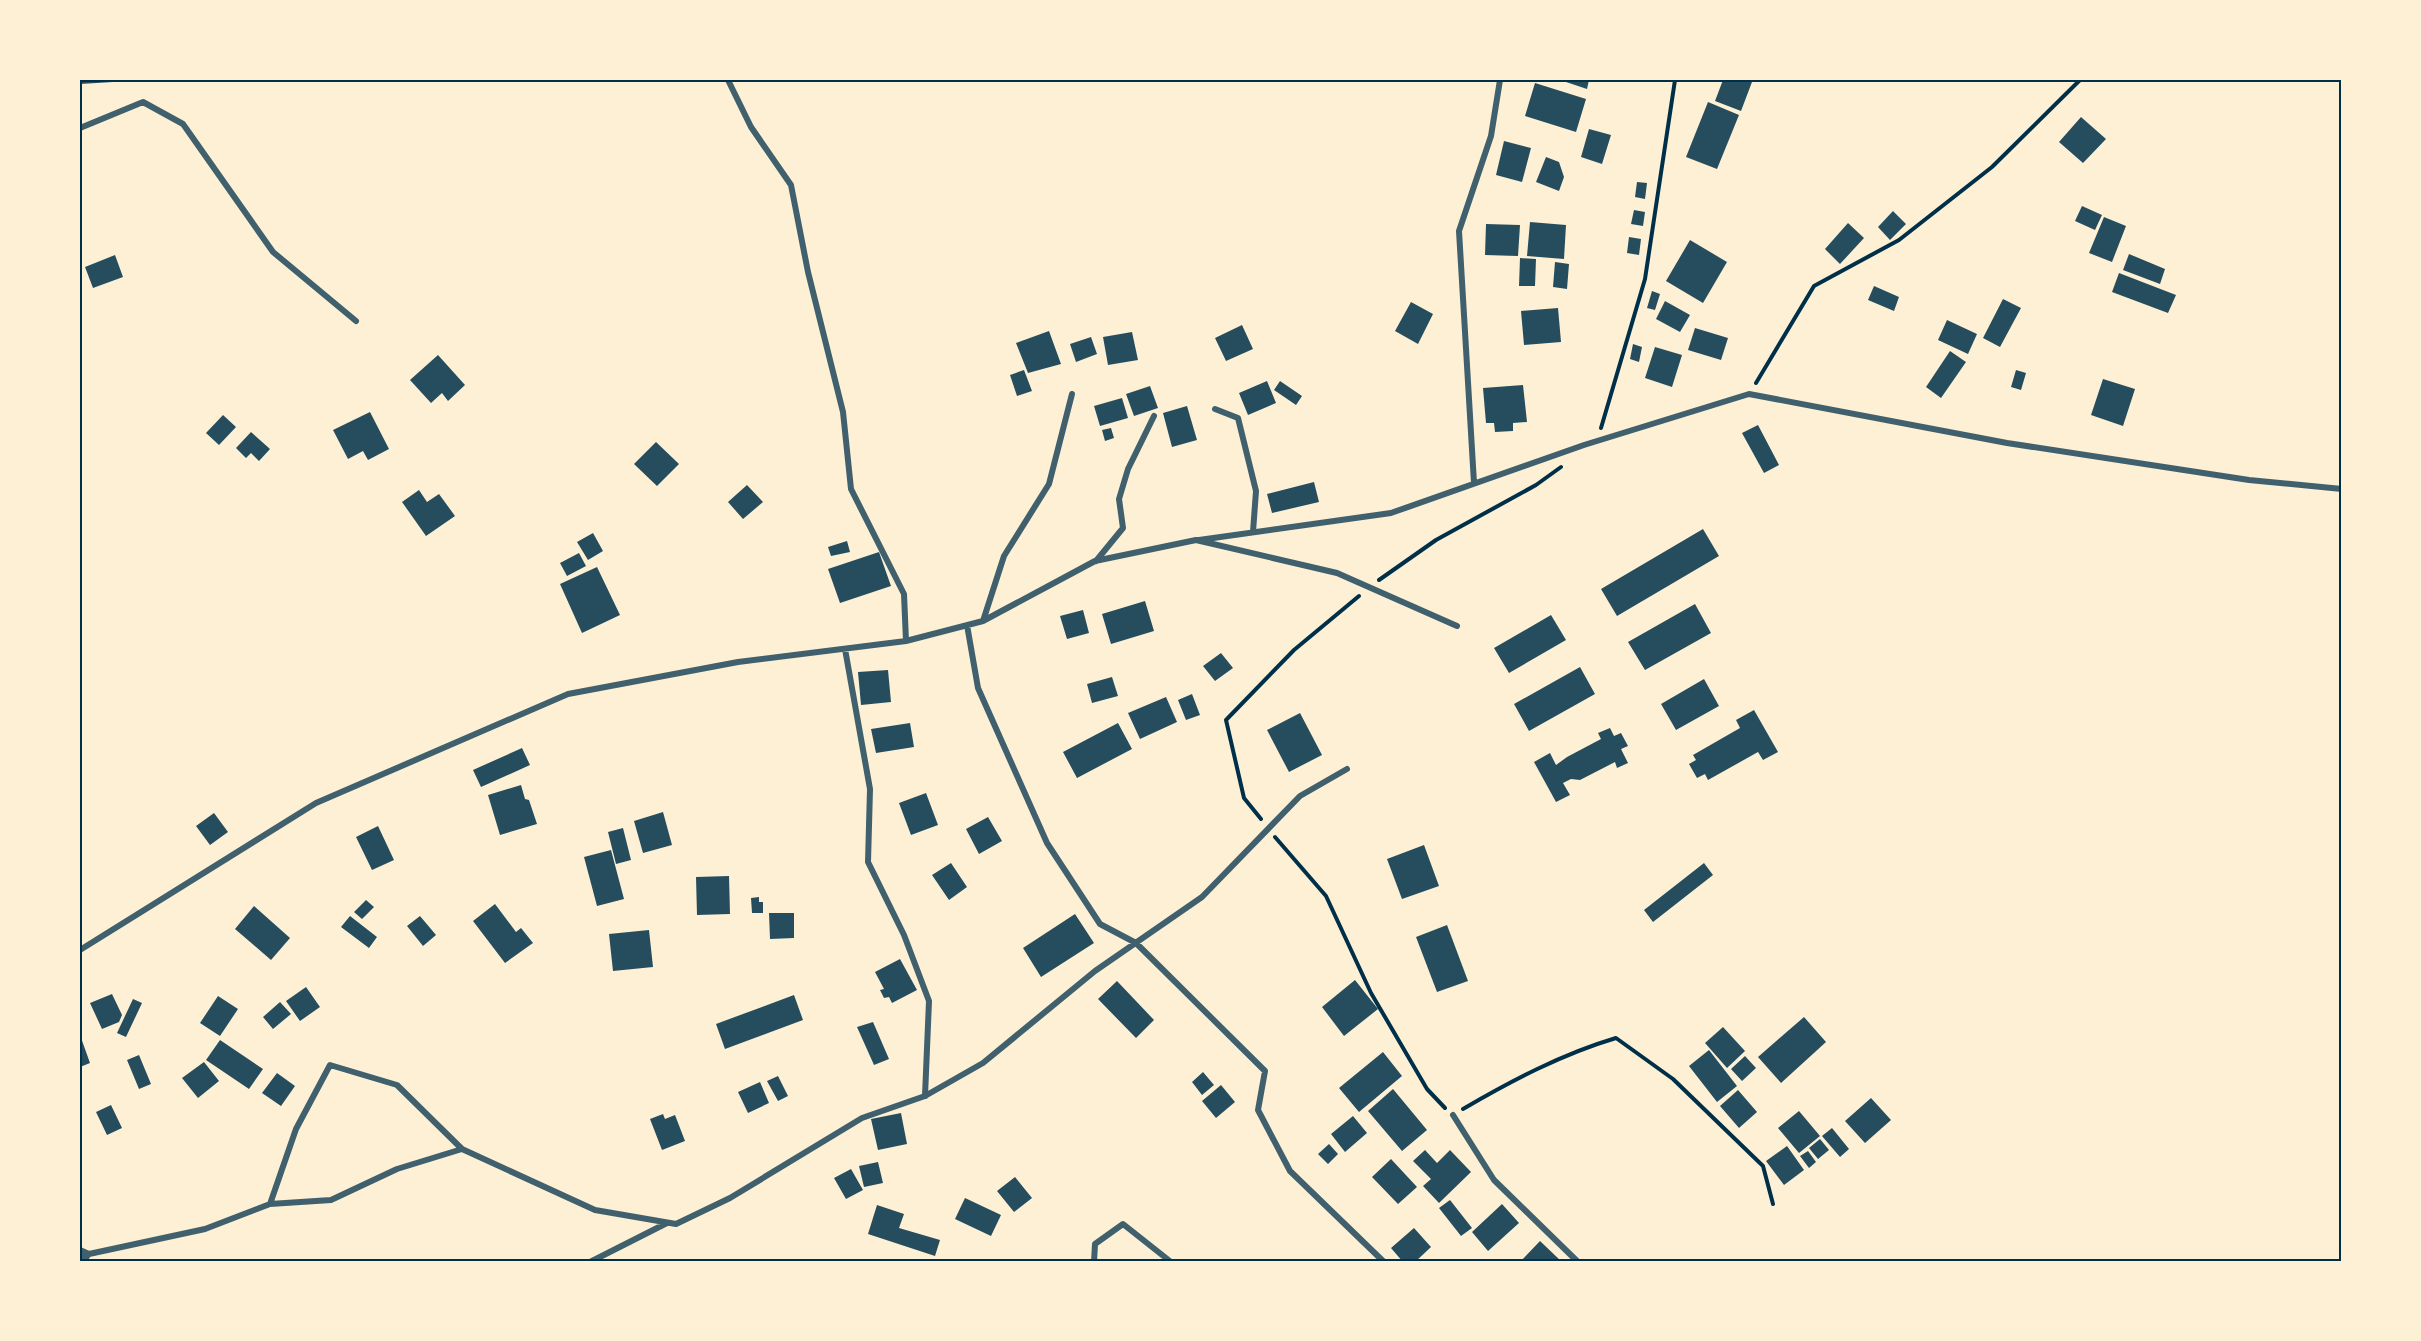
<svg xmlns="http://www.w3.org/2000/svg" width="2421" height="1341" viewBox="0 0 2421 1341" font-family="Barlow,sans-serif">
  <rect width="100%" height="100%" fill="#fdf0d5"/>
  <path fill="#264d5e" d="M80,80h33v2l-33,2z
    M1560,80h29l-2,9z
    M1723,80l29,2 -11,29 -26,-10z
    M1535,83l51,16 -10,33 -51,-16z
    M1708,102l31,13 -22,54 -31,-12z
    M2081,117l25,22 -23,24 -24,-21z
    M1589,129l22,6 -9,29 -21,-7z
    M1504,141l27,7 -9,34 -26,-7z
    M1546,157l13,5 5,15 -5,14 -23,-9z
    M1637,182l10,1 -2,16 -10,-2z
    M2082,206l20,9 -7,15 -20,-9z
    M1634,210l11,2 -2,14 -12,-2z
    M1893,211l13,13 -16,16 -12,-13z
    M2104,217l22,9 -14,36 -23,-9z
    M1530,222l36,3 -2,34 -37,-3z
    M1848,223l16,15 -24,26 -15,-15z
    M1486,224l34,1 -2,31 -33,-1z
    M1629,237l12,2 -2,16 -12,-2z
    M1690,240l37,22 -24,41 -37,-22z
    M2129,254l36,15 -5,15 -37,-14z
    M115,255l8,22 -30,11 -8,-21z
    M1520,258l16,1 -1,27h-16z
    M1555,262l14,2 -2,25 -14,-2z
    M2119,273l57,22 -8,18 -56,-21z
    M1874,286l25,11 -5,14 -26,-11z
    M1652,291l8,3 -5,16 -8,-2z
    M2003,299l18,9 -21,39 -17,-9z
    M1665,301l25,14 -10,17 -24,-13z
    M1411,302l22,12 -15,30 -23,-13z
    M1558,308l3,34 -37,3 -3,-34z
    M1947,320l30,14 -9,20 -30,-14z
    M1242,325l11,24 -27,12 -11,-23z
    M1695,328l33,10 -7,22 -33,-10z
    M1049,331l12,33 -33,9 -12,-30z
    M1132,332l6,28 -30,5 -5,-28z
    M1091,337l6,17 -21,8 -6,-18z
    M1633,344l9,3 -3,15 -9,-3z
    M1655,347l27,8 -10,32 -27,-9z
    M1950,351l16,11 -25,36 -15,-11z
    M438,355l27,30 -17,16 -6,-8 -11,10 -21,-23z
    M1024,370l8,21 -15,5 -7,-21z
    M2016,370l10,3 -5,17 -10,-3z
    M2103,379l32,10 -12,37 -32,-11z
    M1267,381l9,22 -28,12 -9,-22z
    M1280,381l22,15 -6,9 -22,-15z
    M1523,385l4,37 -14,1v8l-18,1 -1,-9h-8l-3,-35z
    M1150,386l8,22 -24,8 -8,-22z
    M1122,398l6,20 -28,8 -6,-20z
    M1187,406l10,34 -25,7 -9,-34z
    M370,412l19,37 -21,11 -5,-9 -15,8 -15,-29z
    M223,415l13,12 -17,18 -13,-12z
    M1758,425l21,40 -15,8 -22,-40z
    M1111,428l3,10 -9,3 -3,-11z
    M251,432l19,17 -11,12 -8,-8 -5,5 -10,-10z
    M656,442l23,22 -22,22 -23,-22z
    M1314,482l5,20 -47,11 -5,-19z
    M747,485l16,17 -20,17 -15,-17z
    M419,490l8,12 12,-8 16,22 -29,20 -24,-34z
    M1703,529l16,27 -102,60 -16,-27z
    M593,533l10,18 -15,9 -11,-18z
    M847,541l3,11 -19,4 -3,-9z
    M879,552l12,34 -51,17 -12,-34z
    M579,553l7,13 -19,10 -7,-13z
    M597,567l23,48 -38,18 -22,-49z
    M1145,601l9,30 -43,13 -9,-30z
    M1695,604l16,29 -66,37 -17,-28z
    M1083,610l6,23 -22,6 -7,-23z
    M1551,615l15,25 -57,33 -15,-25z
    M1221,653l12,15 -18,13 -12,-15z
    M1580,667l15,27 -66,37 -15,-27z
    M888,670l3,32 -30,3 -3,-33z
    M1112,677l6,19 -26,7 -5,-19z
    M1704,679l15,27 -43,24 -15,-26z
    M1192,694l8,21 -14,5 -8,-20z
    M1166,697l11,25 -37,17 -12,-26z
    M1754,710l24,42 -15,8 -5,-8 -50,28 -3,-6 -8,4 -8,-14 7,-4 -3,-5 47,-27 -4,-8z
    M1300,713l22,42 -33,17 -22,-42z
    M910,723l4,24 -38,6 -5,-24z
    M1118,723l14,26 -55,29 -14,-26z
    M1610,728l4,8 7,-3 7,13 -7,3 7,14 -11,5 -2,-6 -35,18 -9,-1 -8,4 7,12 -14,7 -22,-40 16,-9 6,12 11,-8 34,-18 -3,-6z
    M522,748l8,17 -49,22 -8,-17z
    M521,785l4,14 4,1 8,24 -37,11 -12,-40z
    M926,793l12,32 -27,10 -12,-32z
    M663,812l9,33 -29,8 -9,-32z
    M214,813l14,19 -18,13 -14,-19z
    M988,817l14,24 -23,13 -13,-25z
    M378,826l16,34 -22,10 -16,-33z
    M623,828l8,32 -15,4 -8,-32z
    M1424,845l15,41 -37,13 -15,-40z
    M611,850l13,49 -27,7 -13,-49z
    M951,863l16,24 -18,13 -17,-25z
    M1704,863l9,12 -60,47 -9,-12z
    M729,876l1,38 -33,1 -1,-38z
    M759,897v5h4v11h-11l-1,-15z
    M366,900l8,7 -12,12 -8,-7z
    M495,904l21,28 5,-4 12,15 -28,20 -32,-42z
    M254,906l36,32 -19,22 -36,-31z
    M769,913h25v25l-24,1z
    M1075,914l19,29 -53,34 -18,-29z
    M350,916l27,21 -8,11 -28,-21z
    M420,916l16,19 -13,11 -16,-20z
    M1447,925l21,56 -31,11 -21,-55z
    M649,930l4,37 -40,4 -4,-37z
    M900,959l17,31 -25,13 -3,-6 -5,1 -4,-8 4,-1 -9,-17z
    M1355,980l23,29 -34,27 -22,-29z
    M1117,981l37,39 -18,18 -38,-39z
    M306,987l14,20 -20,14 -14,-20z
    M112,994l10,21 -3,7 -17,7 -12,-26z
    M794,995l9,25 -78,29 -9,-25z
    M218,996l20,13 -18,27 -20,-13z
    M133,999l9,4 -16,34 -9,-4z
    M280,1002l11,12 -18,15 -10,-12z
    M1804,1017l22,25 -45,41 -23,-26z
    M873,1022l16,37 -15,6 -17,-38z
    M1723,1027l22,24 -18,17 -22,-25z
    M80,1035l10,28 -10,4z
    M220,1040l43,29 -14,20 -43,-29z
    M1709,1050l28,36 -20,16 -28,-36z
    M1383,1052l19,24 -43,36 -20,-24z
    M139,1055l12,29 -12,5 -12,-29z
    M1745,1056l11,12 -14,13 -11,-12z
    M204,1062l15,19 -21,17 -16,-20z
    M1203,1072l11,13 -12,10 -10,-13z
    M277,1073l18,13 -14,20 -19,-13z
    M778,1076l10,20 -10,5 -11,-20z
    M760,1082l9,21 -21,10 -10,-21z
    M1221,1085l14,17 -19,16 -14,-17z
    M1393,1089l34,41 -25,21 -34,-40z
    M1738,1090l19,22 -18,16 -19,-22z
    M1871,1098l20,22 -26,23 -20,-22z
    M111,1105l11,23 -15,7 -11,-23z
    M1799,1111l21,25 -21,17 -21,-25z
    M901,1113l6,31 -29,6 -7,-31z
    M663,1114l2,5 10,-4 10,26 -23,9 -12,-31z
    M1353,1116l14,17 -22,19 -14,-18z
    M1832,1128l17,21 -9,8 -18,-21z
    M1820,1139l9,11 -11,9 -9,-11z
    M1329,1144l9,10 -10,10 -10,-10z
    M1787,1146l17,24 -20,15 -18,-24z
    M1425,1150l12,13 13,-13 21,22 -32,31 -16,-17 8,-7 -18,-18z
    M1808,1151l8,11 -7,6 -9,-12z
    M1391,1159l26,28 -19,17 -26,-27z
    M878,1162l5,21 -19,4 -5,-21z
    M851,1169l12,21 -17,9 -12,-21z
    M1015,1177l17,21 -18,14 -17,-21z
    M965,1198l36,17 -10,21 -36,-17z
    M1450,1200l22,28 -11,8 -22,-28z
    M1502,1204l17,19 -31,28 -16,-19z
    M877,1205l27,9 -5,14 41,12 -5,16 -67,-22z
    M1414,1228l17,19 -16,15h-12l-12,-14z
    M1540,1241l22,21h-42z"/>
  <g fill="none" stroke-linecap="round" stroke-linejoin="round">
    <path stroke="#003049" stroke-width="4" d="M1756,383l58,-97 85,-46 93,-73 88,-87
      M1601,428l44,-149 30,-199
      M1379,580l57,-40 100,-55 25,-18
      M1261,819l-17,-21 -18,-78 68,-70 65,-54
      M1275,837l51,59 45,97 56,96 18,19
      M1463,1109c48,-28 99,-55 153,-71l57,41 90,87 10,38"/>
    <path stroke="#3f606c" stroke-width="6" d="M728,80l23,47 40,58 17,87 35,140 8,77 53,105 2,47
      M80,128l63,-26 40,22 90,128 83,69
      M1215,409l23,9 18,73 -3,41
      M1474,483l-15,-252 32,-95 9,-56
      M1199,540l192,-27 193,-68 165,-51 258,49 242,37 93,9
      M1096,561l27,-33 -4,-29 9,-30 26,-53
      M983,621l21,-65 45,-72 23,-90
      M967,625l11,63 69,155 53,81 36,19 129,128 -7,39 32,61 94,91
      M845,649l25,140 -2,73 36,73 25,66 -4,95
      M80,950l236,-147 252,-109 170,-32 168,-21 77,-20 112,-60 101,-21 141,33 120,53
      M1453,1115l41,65 84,82
      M270,1204l26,-75 34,-64 67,20 65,64
      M80,1250l9,4 -9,2
      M82,1262l7,-8 116,-25 65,-25 61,-4 66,-31 65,-20 133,61 81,14 54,-26 132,-80 63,-22 58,-33 112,-92 107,-74 98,-101 47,-27
      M590,1262l77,-39
      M1094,1262l1,-18 28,-20 48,38"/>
  </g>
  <rect width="2421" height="1341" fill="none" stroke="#fdf0d5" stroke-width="162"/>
  <rect x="81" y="81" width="2259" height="1179" fill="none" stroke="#003049" stroke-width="2"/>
</svg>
